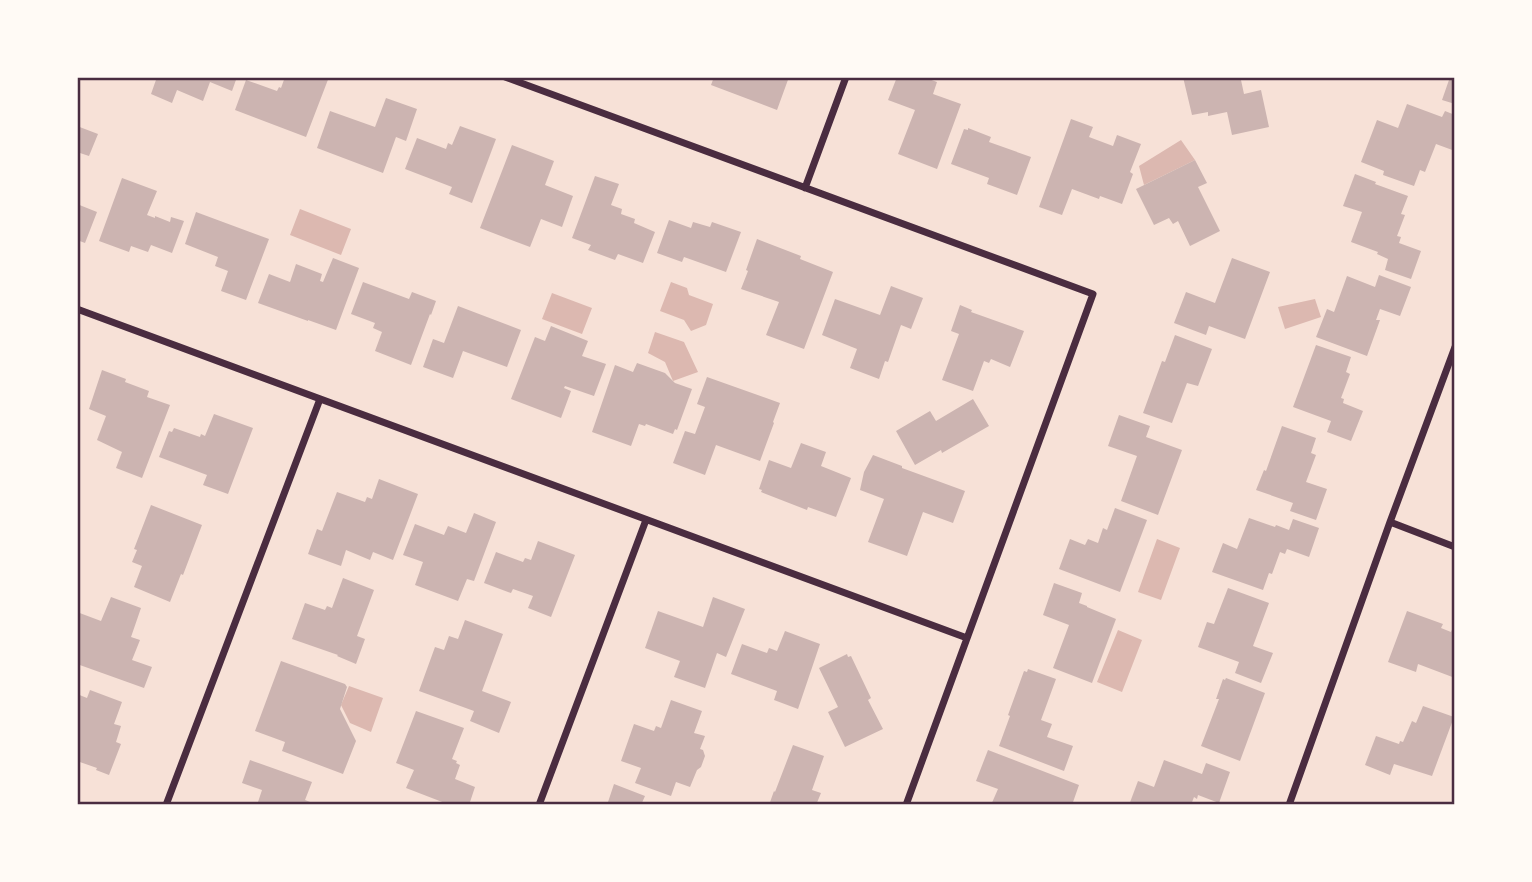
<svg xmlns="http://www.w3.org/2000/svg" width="1532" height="882" viewBox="0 0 1532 882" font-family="'Zilla Slab',serif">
  <rect width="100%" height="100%" fill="#f7e1d7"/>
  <path fill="#dcb8b0" d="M1181,140l14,20 -51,25 -5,-19z
    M300,209l51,20 -10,26 -51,-20z
    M671,282l16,6 2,7 24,9 -7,21 -15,6 -7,-11 -24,-9z
    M552,293l40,15 -10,26 -40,-15z
    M1315,299l6,18 -36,12 -7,-22z
    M655,332l29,10 14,30 -25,9 -8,-19 -17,-9z
    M1157,539l23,9 -19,52 -23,-8z
    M1118,630l24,10 -20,52 -25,-10z
    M349,686l34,12 -12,34 -21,-9 -9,-18z"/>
  <path fill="#ccb4b1" d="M157,77h80l-5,14 -22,-9 -7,19 -26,-11 -5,13 -21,-9z
    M285,77h44l-23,60 -71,-27 11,-30 31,11 2,-4 2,1z
    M714,77h75l-12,33 -66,-25z
    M897,77h26l14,5 -4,12 28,10 -24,65 -39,-15 17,-44 -27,-10z
    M1183,77h67l-9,3 3,14 17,-4 8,37 -37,8 -5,-23 -19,4v-4l-16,3z
    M1450,77h5v27l-13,-4z
    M386,98l31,11 -11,32 -10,-4 -13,36 -66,-25 13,-37 45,16z
    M1407,104l35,13 3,-6 10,4v36l-19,-7 -11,28 -5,-2 -6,16 -31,-11 1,-4 -23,-9 16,-42 21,8z
    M1071,119l22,8 -4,10 24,9 4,-11 24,9 -11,28 3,2 -11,30 -22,-8 -1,3 -27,-10 -10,26 -23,-8z
    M77,126l21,8 -9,22 -12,-4z
    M460,126l36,13 -24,64 -23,-9 3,-7 -47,-18 12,-31 29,11 2,-6 4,2z
    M968,128l23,9 -2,5 42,15 -14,38 -30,-11 2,-6 -38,-14 13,-35 4,1z
    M512,145l42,16 -9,24 28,11 -11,31 -21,-8 -11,28 -50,-19z
    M1195,160l12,23 -9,4 22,44 -30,15 -12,-25 -5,3 -4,-6 -15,7 -18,-36z
    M1355,174l21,8 -1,2 33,12 -7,18 4,1 -8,21 4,1 -2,6 22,8 -10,28 -26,-9 3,-11 -11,-5 1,-2 -27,-10 11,-30 -19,-6z
    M595,176l24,8 -8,21 11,4 -1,5 14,5 -1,4 21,9 -12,31 -25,-9 -3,6 -27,-10 3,-5 -19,-7z
    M122,178l35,13 -10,24 8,3v-2l15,6 1,-5 13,4 -12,32 -21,-8 -3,7 -17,-6 -2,6 -30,-11z
    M77,204l20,8 -12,31 -8,-3z
    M196,212l73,27 -23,61 -25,-9 7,-20 -13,-5 3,-9 -33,-13z
    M669,220l22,8 2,-6 17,5 2,-5 29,10 -15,40 -42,-15 -2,5 -25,-9z
    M757,239l44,17 -1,3 33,13 -29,77 -38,-14 13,-33 -38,-13 7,-18 -2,-1z
    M333,258l26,10 -23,62 -28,-10v1l-50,-18 11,-29 21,8 6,-18 26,10 -2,7 3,1z
    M1232,258l38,14 -25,67 -36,-13 -3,9 -32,-12 12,-31 29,11z
    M1379,275l32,12 -11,29 -20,-7 -4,11h4l-13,36 -51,-19 11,-28 7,3 13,-36 28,11z
    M363,282l46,17 3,-7 24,9 -5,14 -1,-1 -19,51 -36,-14 7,-19 -9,-4 2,-5 -24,-9z
    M891,286l32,12 -12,31 -10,-4 -13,37 -3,-1 -6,18 -29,-11 7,-19 -35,-14 13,-36 45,16z
    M960,305l12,5 -1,2 53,19 -14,36 -19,-8 -2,4 -5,-2 -11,30 -31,-11 17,-46 -8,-3z
    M458,306l63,24 -14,37 -44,-16 -10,27 -30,-11 10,-28 11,4z
    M551,326l37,15 -6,15 24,8 -12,32 -29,-10 -1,2 7,3 -10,27 -50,-19 24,-62 10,4z
    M1175,335l37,14 -14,37 -11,-3 -15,40 -29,-10 19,-52 3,1z
    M1316,345l35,12 -5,15 4,2 -9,24 3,1 -1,4 20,8 -12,30 -24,-9 4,-11 -38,-14z
    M637,363l28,10 10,10 17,6 -15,41 -2,-1 -2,5 -27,-10 -1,2 -6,-2 -8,22 -39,-14 23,-67 18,7z
    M102,370l24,9 -1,3 24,9 -2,6 23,8 -28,73 -26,-10 6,-16 -25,-12 9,-24 -17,-7z
    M707,377l73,26 -7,19 1,1 -14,38 -44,-16 -11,30 -32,-12 12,-32 10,3 10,-27 -8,-3z
    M973,399l16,27 -47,27 -1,-3 -26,15 -19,-34 34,-20 6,10z
    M214,414l39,14 -25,66 -25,-9 4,-10 -48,-18 10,-26 3,1 2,-4 26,9 1,-3 4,2z
    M1119,415l31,11 -4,11 36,13 -24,65 -37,-14 16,-45 -29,-10z
    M1282,426l34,12 -5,15 5,2 -10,27 21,7 -11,31 -26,-9 3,-8 -37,-13 8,-20 2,1z
    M801,443l25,9 -5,14 30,12 -15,39 -28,-10 -1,3 -46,-18 1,-2 -3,-1 10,-29 22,8z
    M873,455l29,11v2l63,23 -12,32 -30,-11 -16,44 -39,-14 16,-43 -24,-9 4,-18z
    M379,479l39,15 -25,66 -20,-8 -3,8 -24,-10 -5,16 -33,-12 9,-25 5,2 15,-39 28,10 2,-5 5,2z
    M151,505l51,20 -19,50 -2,-1 -11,28 -36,-15 8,-21 -10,-4 5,-12 -3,-1z
    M1115,508l32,12 -27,72 -61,-23 11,-30 15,6 3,-6 10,4 5,-15 4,2z
    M474,513l22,9 -22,59 -7,-2 -9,22 -43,-16 8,-23 -20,-7 12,-31 29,11 4,-9 18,7z
    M1249,518l26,9 1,-2 13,5 4,-11 26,9 -10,29 -22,-8 -2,5 -5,-2 -8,22 -3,-1 -6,17 -51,-18 11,-29 14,6z
    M538,541l37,14 -24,62 -23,-9 5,-12 -20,-7 -2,4 -27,-10 12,-31 27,10 2,-4 6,2z
    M343,578l31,12 -17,46 8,3 -9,25 -19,-8 1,-1 -46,-16 13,-36 20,7 2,-4 5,2z
    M1054,583l28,10 -3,10 8,3v1l29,12 -24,64 -39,-15 16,-43 -26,-10z
    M1228,588l41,15 -16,43 20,7 -12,30 -26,-10 4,-11 -41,-15 9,-25 7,2z
    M111,597l30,11 -10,29 9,3 -8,20 20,7 -8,21 -67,-24v-52l24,9z
    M713,597l32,12 -19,48 -9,-4 -12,35 -31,-11 6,-16 -35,-13 13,-37 45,16z
    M1407,611l36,13 -2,4 10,4 4,-9v55l-37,-14 -2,8 -28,-10z
    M465,620l38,14 -21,57 29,11 -12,31 -29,-12 4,-10 -55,-20 16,-44 9,3 5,-14 9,3z
    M785,631l35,13 -22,65 -24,-9 3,-9 -46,-17 11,-30 25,9 2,-5 8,3z
    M847,654l1,3 3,-1 20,42 -3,2 15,29 -38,18 -17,-35 10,-5 -19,-39z
    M281,661l64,23 2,3 -7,22 16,32 -13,33 -61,-23 3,-9 -30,-11z
    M1028,669l28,10 -15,41 11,4 -5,13 26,9 -9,25 -65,-25 11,-30 -2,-1 16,-44 3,1z
    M1226,678l39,15 -25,68 -39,-15 18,-47h-3l7,-20 2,1z
    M90,690l32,12 -8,22 7,2 -5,16 5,2 -12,31 -13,-5 1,-2 -20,-7v-67l10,4z
    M671,700l31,11 -8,22 11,3 -5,13 3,1 2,6 -4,11 -4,3 -7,17 -14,-5 -5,14 -36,-13 6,-15 -20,-7 13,-37 20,7 2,-5 5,2z
    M1423,706l31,11 -22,59 -38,-12 -4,11 -25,-10 11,-29 23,8 1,-3 3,1 9,-21 4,2z
    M416,711l48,17 -12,31 5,2 -1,2 4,2 -5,14 20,8 -6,18h-19l-44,-17 8,-18 -18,-7z
    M793,745l31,11 -12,34 9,3 -5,12h-47l5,-14 1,1z
    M988,750l91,35 -7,20h-22l-5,-2 -1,2h-53l7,-16 -22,-8z
    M250,760l62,22 -7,18 13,5h-61l5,-15 -20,-7z
    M1164,760l38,14 4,-11 24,9 -11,31 -21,-8 -1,4 -3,-2 -3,8h-62l9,-24 16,6z
    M614,784l31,12 -4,9h-34z"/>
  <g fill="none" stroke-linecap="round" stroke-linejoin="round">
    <path stroke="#4a2c40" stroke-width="7" d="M505,77l588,217 -187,511
      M805,188l41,-111
      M77,309l890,329
      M1390,522l65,25
      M166,805l154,-406
      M539,805l107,-285
      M1289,805l101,-283 65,-175"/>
  </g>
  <rect width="1532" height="882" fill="none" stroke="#fffaf5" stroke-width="158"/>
  <rect x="79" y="79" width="1374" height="724" fill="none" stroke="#4a2c40" stroke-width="2.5"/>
</svg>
